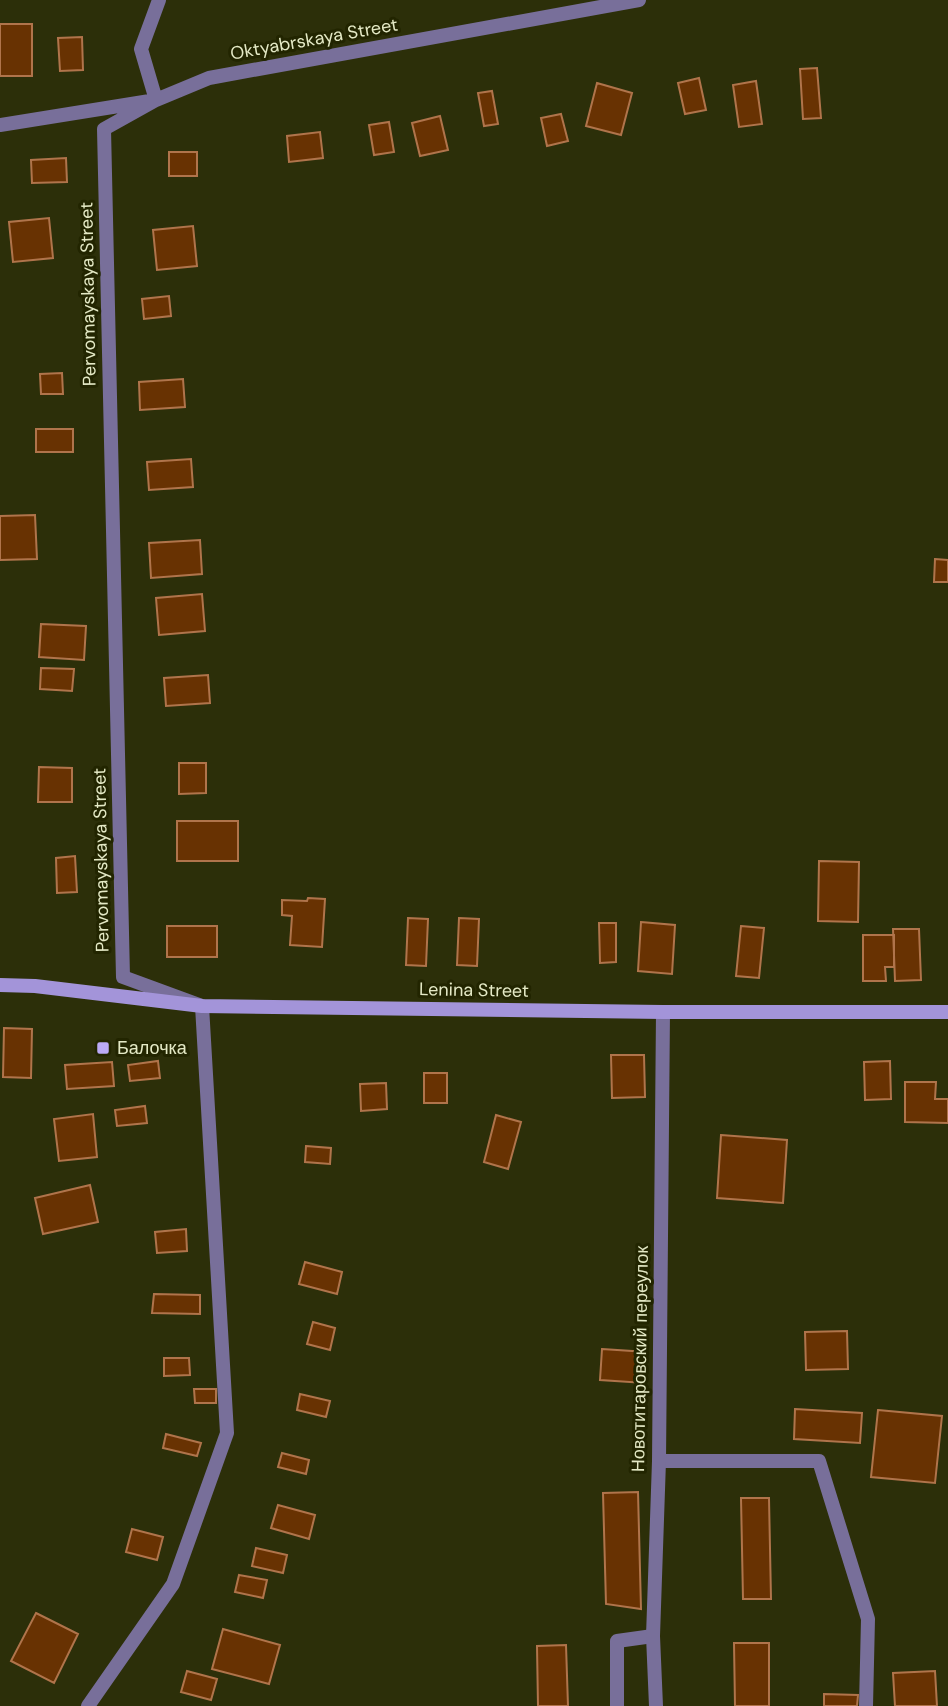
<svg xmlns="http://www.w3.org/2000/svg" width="948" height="1706" viewBox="0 0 948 1706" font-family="'DM Sans',sans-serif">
  <rect width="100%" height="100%" fill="#2c2f09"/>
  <path fill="#683202" stroke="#b0744b" stroke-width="2" d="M0,24h32v52h-32z
    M82,37l1,33 -23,1 -2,-33z
    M817,68l4,50 -18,1 -3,-50z
    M699,78l7,32 -21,4 -7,-31z
    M756,81l6,43 -23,3 -6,-42z
    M597,83l35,10 -11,42 -35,-9z
    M492,91l6,33 -14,2 -6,-33z
    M561,114l7,27 -21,5 -6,-28z
    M440,116l8,34 -28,6 -8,-33z
    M389,122l5,30 -20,3 -5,-30z
    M320,132l3,26 -34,4 -2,-26z
    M169,152h28v24h-28z
    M66,158l1,24 -35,1 -1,-23z
    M49,218l4,40 -40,4 -4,-40z
    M193,226l4,40 -40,4 -4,-40z
    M169,296l2,20 -27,3 -2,-20z
    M62,373l1,21h-22l-1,-20z
    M183,379l2,28 -45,3 -1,-28z
    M36,429h37v23h-37z
    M191,459l2,28 -44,3 -2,-28z
    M35,515l2,44 -37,1v-44z
    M200,540l2,34 -51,4 -2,-35z
    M935,559l13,1v22h-14z
    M202,594l3,37 -46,4 -3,-37z
    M41,624l45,2 -2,34 -45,-3z
    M41,668l33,1 -2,22 -32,-2z
    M208,675l2,28 -44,3 -2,-28z
    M179,763h27v30l-27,1z
    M39,767l33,1v34h-34z
    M177,821h61v40h-61z
    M75,856l2,36 -20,1 -1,-35z
    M819,861l40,1 -1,60 -40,-1z
    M308,898l17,1 -3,48 -32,-2 2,-29 -10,-1v-15l25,1z
    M408,918l20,1 -2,47 -20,-1z
    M459,918l20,1 -2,47 -20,-1z
    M641,922l34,3 -3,49 -34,-3z
    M599,923h17v39l-16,1z
    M167,926h50v31h-50z
    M741,926l23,2 -5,50 -23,-2z
    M893,929h26l2,51 -26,1z
    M863,935h31v32h-9l1,14h-23z
    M4,1028l28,1 -1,49 -28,-1z
    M611,1055h33l1,42 -33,1z
    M158,1061l2,17 -30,3 -2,-16z
    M890,1061l1,38 -26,1 -1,-38z
    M112,1062l2,24 -47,3 -2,-24z
    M424,1073h23v30h-23z
    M905,1082h31l-1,17h13v24l-43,-1z
    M386,1083l1,26 -26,2 -1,-27z
    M145,1106l2,17 -30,3 -2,-16z
    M93,1114l4,43 -38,4 -5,-42z
    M496,1115l25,7 -13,47 -24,-7z
    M721,1135l66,5 -4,63 -66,-5z
    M306,1146l25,2 -1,16 -25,-2z
    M90,1185l8,37 -55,12 -8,-36z
    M186,1229l1,22 -30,2 -2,-21z
    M305,1262l37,10 -5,22 -38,-10z
    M154,1294l46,1v19l-48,-1z
    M313,1322l22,6 -5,22 -23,-6z
    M847,1331l1,38 -42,1 -1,-38z
    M602,1349l45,3 -2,31 -45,-3z
    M164,1358h25l1,17 -26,1z
    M194,1389h22v14h-21z
    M300,1394l30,7 -4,16 -29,-7z
    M795,1409l67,4 -2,30 -66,-4z
    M878,1410l64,6 -7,67 -64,-6z
    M166,1434l35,9 -4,13 -34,-8z
    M282,1453l27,7 -3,14 -28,-7z
    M638,1492l3,117 -35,-5 -3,-111z
    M741,1498h28l2,101h-28z
    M278,1505l37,10 -6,24 -38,-11z
    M132,1529l31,8 -6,23 -31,-8z
    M256,1548l31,7 -4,18 -31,-7z
    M239,1575l28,5 -4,18 -28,-6z
    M36,1613l42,21 -24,49 -43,-22z
    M223,1629l57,16 -11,39 -57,-15z
    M734,1643h35v63h-34z
    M566,1645l2,61h-30l-1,-60z
    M187,1671l30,8 -6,21 -30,-8z
    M935,1671l2,35h-42l-2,-33z
    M824,1694l34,1 -1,11h-33z"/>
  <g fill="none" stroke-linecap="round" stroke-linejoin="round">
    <path stroke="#786f9a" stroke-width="14" d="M659,1461h160l49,158 -2,87
      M617,1706v-65l36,-5"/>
    <path stroke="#786f9a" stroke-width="14" d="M0,125l156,-25 53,-22 430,-78
      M88,1706l85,-122 54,-151 -25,-427 -79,-29 -19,-848 52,-29 -15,-51 18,-49
      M656,1706l-3,-70 6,-175 4,-449"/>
    <path stroke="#a394d9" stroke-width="14" d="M0,985l35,1 167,20 461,6h285"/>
  </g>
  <rect fill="#bbaaf6" stroke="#222500" stroke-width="2.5" x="96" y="1041" width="14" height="14" rx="3.5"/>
  <g text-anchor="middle" stroke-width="6" stroke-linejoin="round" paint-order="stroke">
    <g font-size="18" fill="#e4e9c5" stroke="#222500">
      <text transform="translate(314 39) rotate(-10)" y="6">Oktyabrskaya Street</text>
      <text transform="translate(88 294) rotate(-91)" y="6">Pervomayskaya Street</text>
      <text transform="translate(101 860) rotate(-91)" y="6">Pervomayskaya Street</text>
      <text transform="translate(474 990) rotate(1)" y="6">Lenina Street</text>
      <text transform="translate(640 1359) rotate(-89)" y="6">Новотитаровский переулок</text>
    </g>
    <g font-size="18" fill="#e4e9c5" stroke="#222500" text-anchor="start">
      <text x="117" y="1054">Балочка</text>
    </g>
  </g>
</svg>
